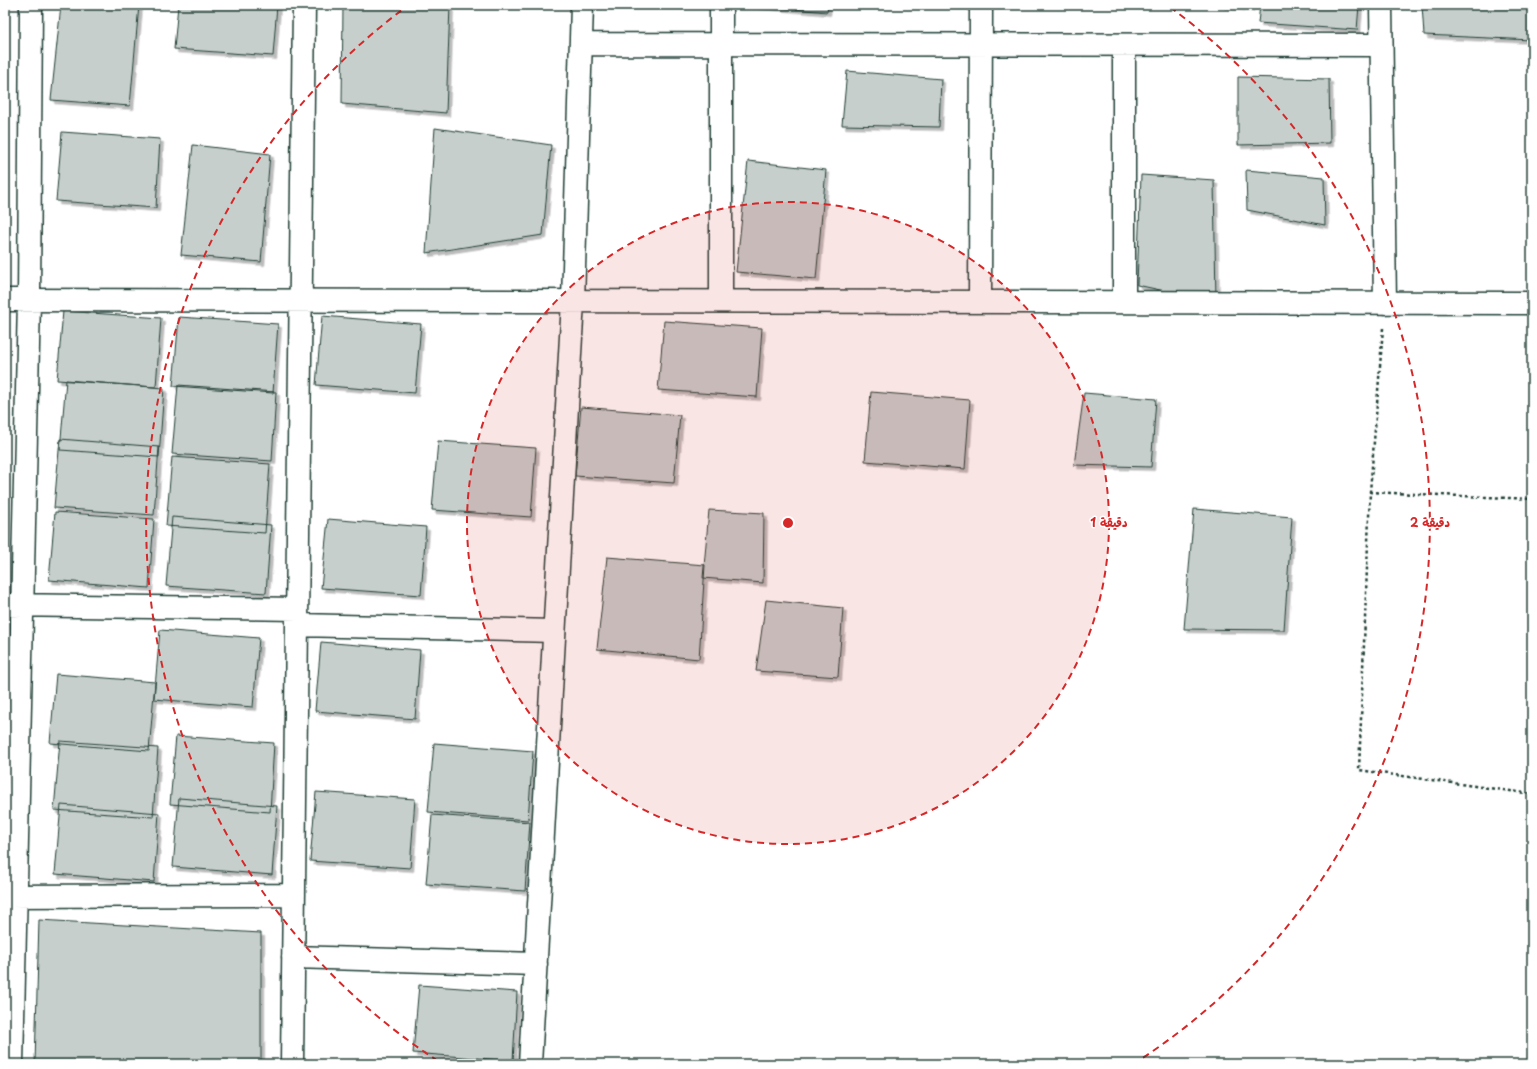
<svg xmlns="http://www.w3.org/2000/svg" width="1537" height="1069" viewBox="0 0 1537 1069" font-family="'Playpen Sans','Playpen Sans Arabic',sans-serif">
  <defs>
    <filter id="shadow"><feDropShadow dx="3.5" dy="3.5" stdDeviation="0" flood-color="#0004"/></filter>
  </defs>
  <rect width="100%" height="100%" fill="#fff"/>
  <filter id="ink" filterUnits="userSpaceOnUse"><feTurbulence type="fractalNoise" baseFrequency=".025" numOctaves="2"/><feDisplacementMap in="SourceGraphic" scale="8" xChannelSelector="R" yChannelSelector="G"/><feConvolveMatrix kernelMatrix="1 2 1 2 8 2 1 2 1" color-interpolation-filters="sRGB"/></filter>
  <g filter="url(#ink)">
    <path fill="#c7cfcc" stroke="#1f3d34" filter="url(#shadow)" d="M61,5h78l-9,101 -79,-6z
      M178,5h99l-4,51 -99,-7z
      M343,5h107l-4,108 -104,-9z
      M749,5h79l-1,7z
      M1221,5h29v3z
      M1260,5h99l-2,25 -99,-7z
      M1422,5h110v35l-108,-5z
      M847,71l94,8 -2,48 -97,-2z
      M1238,77l91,2 1,64 -92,2z
      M435,128l116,17 -8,90 -117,18z
      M62,132l98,7 -4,69 -100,-7z
      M193,145l77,9 -9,108 -80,-7z
      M748,161l78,9 -10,109 -80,-7z
      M1246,170l78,7 1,48 -78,-15z
      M1141,175l73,5 2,122 -79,-17z
      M63,311l98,7 -5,69 -99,-7z
      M322,316l99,8 -6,69 -99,-8z
      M179,317l99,7 -5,69 -100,-7z
      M664,321l98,7 -5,69 -99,-7z
      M66,380l98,8 -5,69 -99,-7z
      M178,385l98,7 -4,69 -100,-7z
      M871,392l99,8 -5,69 -100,-8z
      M1084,393l72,6 -5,68 -77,-2z
      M581,407l99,8 -6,68 -99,-7z
      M60,439l99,8 -5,68 -100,-7z
      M438,441l98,7 -5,69 -99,-7z
      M172,457l98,7 -5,69 -99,-7z
      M1194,509l98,8 -8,113 -100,-1z
      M709,510l55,3 -1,70 -60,-5z
      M55,512l99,7 -5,69 -100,-8z
      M172,517l99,8 -5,68 -100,-7z
      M328,519l98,8 -5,68 -100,-7z
      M607,557l98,8 -6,94 -102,-10z
      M766,600l77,8 -5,69 -82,-6z
      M5,625h5l-5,66z
      M160,630l99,8 -6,69 -99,-8z
      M321,642l99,8 -5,69 -100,-8z
      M56,674l99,8 -6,69 -99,-8z
      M176,736l98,7 -4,69 -100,-8z
      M60,741l98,7 -5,69 -99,-7z
      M434,743l99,8 -5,69 -100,-8z
      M316,792l99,7 -5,69 -100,-7z
      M179,798l98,8 -5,69 -99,-8z
      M61,805l98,8 -5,69 -99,-8z
      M432,815l98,7 -5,69 -99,-7z
      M39,920l222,13v131h-226z
      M419,985l98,7 -4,69 -100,-8z"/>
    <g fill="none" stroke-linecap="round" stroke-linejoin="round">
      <g stroke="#1f3d34" stroke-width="25">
        <path id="street" d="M1381,5l4,298
          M581,44l800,1
          M5,300l1527,3
          M721,301v-296
          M980,302l1,-297
          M1124,302v-257
          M5,605l292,4
          M297,625l257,6
          M5,896l289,-1
          M293,957l243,7
          M12,1064l17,-764 2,-295
          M292,1064l12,-1059
          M530,1064l43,-763 9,-296"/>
      </g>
      <path stroke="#1f3d34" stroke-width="2.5" stroke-dasharray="3 3" stroke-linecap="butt" d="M1383,328l-13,164 -11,278 173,24
        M1370,492l162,7"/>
      <use href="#street" stroke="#fff" stroke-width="22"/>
    </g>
  </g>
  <circle cx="788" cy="523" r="321" fill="#d62828" fill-opacity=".12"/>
  <g fill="none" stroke="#d62828" stroke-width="2" stroke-dasharray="7 5">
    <circle cx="788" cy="523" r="321"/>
    <path d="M438 1061A642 642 0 0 1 406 7M1170 7A642 642 0 0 1 1138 1061"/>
  </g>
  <circle cx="788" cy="523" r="6" fill="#d62828" stroke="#fff" stroke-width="2"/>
  <g font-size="12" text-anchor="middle" font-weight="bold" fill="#d62828" stroke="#fff" stroke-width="3" stroke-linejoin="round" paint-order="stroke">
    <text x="1109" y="527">1 دقيقة</text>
    <text x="1430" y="527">2 دقيقة</text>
  </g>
  <rect width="1537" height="1069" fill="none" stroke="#fff" stroke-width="20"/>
  <rect x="10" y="10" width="1517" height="1049" fill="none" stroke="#1f3d34" stroke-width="1.5" filter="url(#ink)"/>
</svg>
